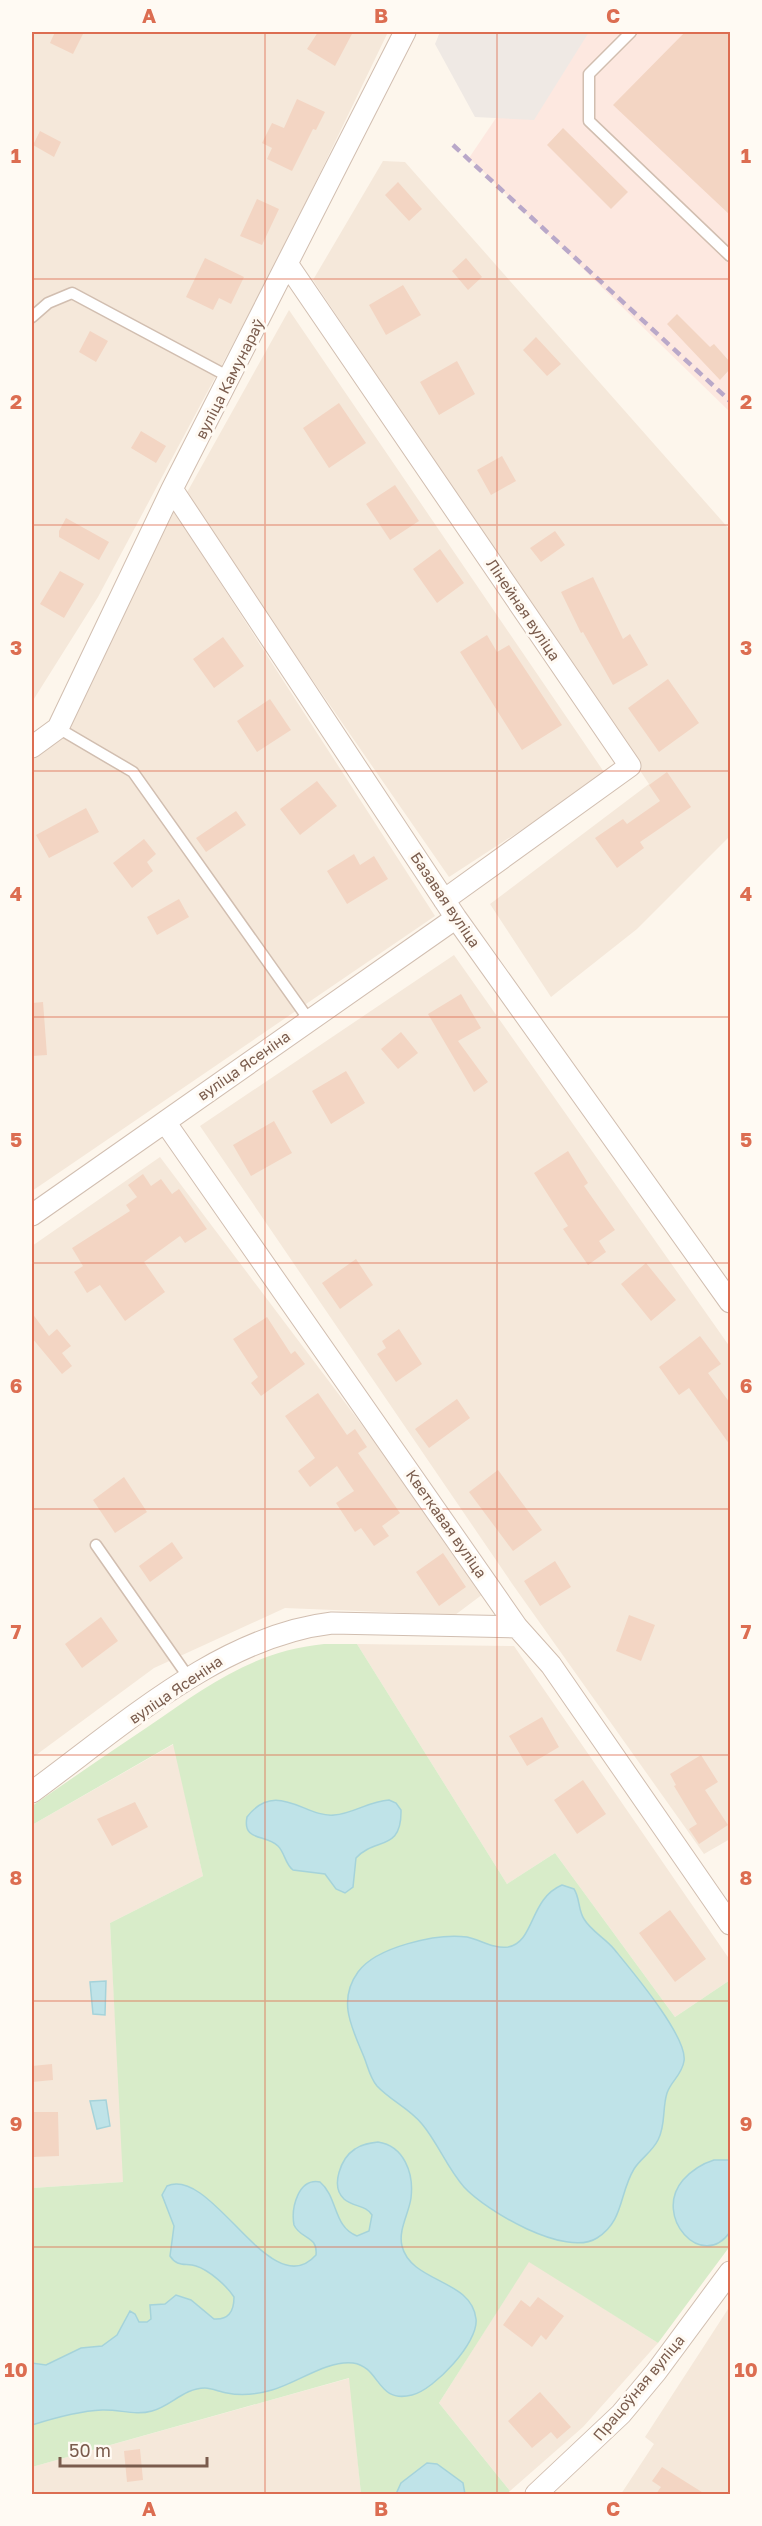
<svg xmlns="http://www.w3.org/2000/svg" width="762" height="2526" viewBox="0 0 762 2526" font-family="'Golos Text',sans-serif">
  <rect width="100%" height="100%" fill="#fdf6ec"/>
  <path fill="#f5e8da" d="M32,32h356l-105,218 -185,347 -66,105z
    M383,161l22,1 325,368v306l-93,93 -86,68 -61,-93 159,-120 -336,-504z
    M289,310l317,465 -157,102 -264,-381z
    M174,511l261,405 -403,275v-431l32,-23z
    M454,955l276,392v492l-26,15 -191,-269 -313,-459z
    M160,1157l327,434 -32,24 -170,-7 -131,60 -122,90v-512z
    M357,1644l157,2 216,314v20l-55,37 -120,-164 -48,31z
    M174,1744l29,132 -93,47 14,259 -92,6v-363z
    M529,2261l129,82 -75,84 -73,64 -71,-88z
    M730,2306v188h-109l33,-50 -9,-7z
    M350,2378l11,116h-329v-27z"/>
  <path fill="#fde8e0" d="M554,32h176v380l-261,-254z"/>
  <path fill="#efe9e4" d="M440,32h149l-55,88 -59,-3 -40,-73z"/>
  <path fill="#d8ecc9" d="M324,1644h33l150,240 48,-31 120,164 55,-37v266l-72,97 -129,-81 -90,141 71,88 -4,3h-145l-12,-116 -317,89v-279l91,-6 -13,-259 93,-47 -30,-132 -141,81v-19c39,-27 78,-54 117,-80 57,-39 104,-75 175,-82z"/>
  <path fill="#bfe3e8" stroke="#a5d3da" stroke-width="1.5" d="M389,1800l7,3 5,7c1,42 -26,27 -45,48l-3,29 -8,6 -9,-4 -11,-15 -32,-4c-8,-6 -8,-17 -15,-24 -12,-12 -36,-4 -31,-29 29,-38 59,1 87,-2 19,-1 35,-14 55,-15z
    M562,1885l12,4c6,9 4,21 10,30 7,12 21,19 30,30 17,21 74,88 70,112 -2,14 -13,20 -17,32 -5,16 -1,32 -9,47 -6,12 -18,19 -24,29 -15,25 -10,52 -37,69 -31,20 -111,-27 -133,-51 -17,-19 -26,-44 -42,-63 -13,-16 -31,-23 -45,-38 -7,-8 -9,-19 -13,-29 -12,-29 -27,-56 -6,-85 18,-25 79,-39 109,-35 14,3 26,12 41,10 27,-5 21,-48 54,-62z
    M106,1981l-1,34 -12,-1 -3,-32z
    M106,2100l4,26 -13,3 -7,-28z
    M378,2142c26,4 36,31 33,56 -2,15 -13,32 -9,48 9,37 70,33 74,73 3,23 -42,71 -64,76 -36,9 -31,-28 -59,-32 -26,-3 -56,20 -81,27 -14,4 -31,6 -45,3 -7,-1 -15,-5 -22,-5 -21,0 -34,18 -53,23 -17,5 -33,-2 -50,-1 -23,1 -48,8 -70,15v-62l14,2 35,-17 21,-2 15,-11 13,-24 5,3 4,8h8l4,-3 -1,-14 15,-1 11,-9 15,5 23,19c14,1 20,-7 20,-22 -7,-11 -25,-27 -38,-31 -11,-3 -19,1 -26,-10l4,-30 -12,-31 5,-9c46,-20 104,120 149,69 2,-20 -15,-15 -22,-30 -3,-17 4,-47 26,-43 18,15 13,45 37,54l12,-5 3,-16c-6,-10 -19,-8 -28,-16 -14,-13 -3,-41 11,-50 7,-5 15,-6 23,-7z
    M714,2160h16v72c-28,40 -78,-16 -47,-52 9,-10 18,-16 31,-20z
    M427,2463l10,1 26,19 2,11h-69l5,-11z"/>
  <path fill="#f3d5c3" d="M55,32h29l-11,22 -23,-11z
    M318,32h35l-18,34 -28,-17z
    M685,32h45v183l-117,-110z
    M297,99l28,13 -9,18 -3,-1 -21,42 -25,-12 5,-11 -10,-5 10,-20 12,5z
    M563,128l65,64 -17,17 -64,-64z
    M40,131l21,11 -7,15 -21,-12z
    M398,182l24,27 -13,12 -24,-26z
    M257,199l22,10 -17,36 -22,-9z
    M205,258l39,19 -13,27 -12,-6 -6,12 -27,-13z
    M466,258l16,19 -14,13 -16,-19z
    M403,285l18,30 -35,20 -17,-30z
    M677,314l33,33 4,-3 16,18v7l-10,11 -53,-56z
    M90,331l18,10 -12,21 -17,-10z
    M536,337l25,27 -14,12 -24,-26z
    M457,361l18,33 -36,21 -19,-33z
    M339,403l27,40 -37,25 -26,-40z
    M141,431l25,15 -10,17 -25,-15z
    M502,456l14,25 -25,14 -14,-25z
    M395,485l24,36 -29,19 -24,-36z
    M66,518l43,24 -10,18 -40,-23v-6z
    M555,531l10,14 -24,17 -11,-14z
    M440,549l24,34 -27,20 -24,-34z
    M60,571l24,13 -20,34 -24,-14z
    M593,577l30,62 7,-5 18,31 -35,20 -30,-53 -2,1 -20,-41z
    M487,635l10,17 12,-7 53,80 -40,25 -62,-98z
    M223,637l21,29 -30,22 -21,-29z
    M668,679l31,44 -40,29 -31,-44z
    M270,699l21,31 -34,22 -20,-31z
    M667,772l24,35 -51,35 4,6 -27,20 -22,-30 28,-19 4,5 33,-23 -11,-16z
    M317,781l20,25 -37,29 -20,-26z
    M86,808l13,24 -50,26 -13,-23z
    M236,811l10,14 -40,27 -10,-14z
    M144,839l12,15 -9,8 6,9 -21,17 -19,-25z
    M354,854l6,11 14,-9 14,23 -41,25 -20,-33z
    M179,899l10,18 -32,18 -10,-18z
    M461,994l20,34 -23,13 30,41 -14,10 -46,-78z
    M43,1002l4,53 -15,1v-53z
    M401,1032l17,21 -20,16 -17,-20z
    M346,1071l19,32 -34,21 -19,-33z
    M274,1121l18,32 -41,23 -18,-31z
    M568,1151l20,32 -4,3 31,44 -16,11 7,11 -18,13 -25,-36 5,-3 -34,-53z
    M143,1174l8,12 10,-7 11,15 7,-5 28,40 -22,14 -5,-7 -36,26 21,30 -40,29 -25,-36 -13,8 -13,-21 9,-6 -11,-18 58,-37 -4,-6 11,-8 -9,-12z
    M356,1259l17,26 -33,24 -18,-26z
    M646,1263l30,37 -25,21 -30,-37z
    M32,1313l17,23 8,-7 14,17 -9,7 10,13 -10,8 -30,-36z
    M267,1317l24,37 4,-3 10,13 -44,32 -10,-13 7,-6 -25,-38z
    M399,1329l23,35 -26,18 -19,-28 9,-6 -4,-7z
    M700,1336l21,28 -13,9 22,30v42l-41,-57 -10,7 -20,-28z
    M318,1393l29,42 8,-6 12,18 -9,6 42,60 -18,13 7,10 -15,10 -13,-18 -6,4 -19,-29 18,-12 -17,-25 -27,21 -12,-16 17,-13 -30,-42z
    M457,1399l13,19 -41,30 -14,-19z
    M498,1470l44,60 -29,21 -44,-59z
    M124,1477l23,35 -32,21 -22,-33z
    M172,1542l11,16 -33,24 -11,-16z
    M443,1553l23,34 -27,19 -23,-34z
    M555,1561l16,26 -31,19 -16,-25z
    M629,1615l26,10 -14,36 -25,-10z
    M101,1617l17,24 -36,27 -17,-24z
    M542,1717l17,30 -32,19 -18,-30z
    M701,1755l17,27 -13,8 23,35 -29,19 -10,-15 8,-5 -23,-38 2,-1 -6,-11z
    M583,1780l23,34 -29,20 -23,-34z
    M135,1802l13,25 -36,19 -15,-27z
    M670,1910l36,49 -31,23 -36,-49z
    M52,2064l1,16 -21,2v-16z
    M32,2112h26l1,44 -27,1z
    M538,2297l26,19 -18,24 -5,-5 -9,12 -29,-22 18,-25 9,7z
    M540,2392l31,35 -14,12 -6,-7 -19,16 -24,-27z
    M140,2449l3,31 -16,2 -3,-31z
    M662,2467l43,27h-49l5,-7 -9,-6z"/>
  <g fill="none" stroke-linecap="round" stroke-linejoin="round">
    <g stroke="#d1beb0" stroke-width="13">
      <path id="lane" d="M631,32l-42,42v47l141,135
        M32,317l16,-14 24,-10 159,85
        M58,728l75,44 176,248
        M96,1545l93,133"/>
    </g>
    <g stroke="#d1beb0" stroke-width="23">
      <path id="street" d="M288,265l342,501 -186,134
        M172,489l284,429 274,384
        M32,747l26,-19 114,-239 233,-457
        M165,1122l352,505 34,38 179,259
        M32,1215l424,-297
        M32,1792c89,-65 188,-156 300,-169l185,4
        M536,2494l85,-80 35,-42 74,-100"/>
    </g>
    <use href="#lane" stroke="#fff" stroke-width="10"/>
    <use href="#street" stroke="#fff" stroke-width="21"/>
    <path stroke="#b9a8c9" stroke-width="4.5" stroke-dasharray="9 6" stroke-linecap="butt" d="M453,145l277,256"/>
  </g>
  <path fill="none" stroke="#dc6d51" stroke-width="1.5" stroke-opacity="0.55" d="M265,32v2462M497,32v2462M32,279h698M32,525h698M32,771h698M32,1017h698M32,1263h698M32,1509h698M32,1755h698M32,2001h698M32,2247h698"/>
  <g text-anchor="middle" stroke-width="6" stroke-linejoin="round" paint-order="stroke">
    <g font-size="15" fill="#7a5c4d" stroke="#fffaf3">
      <text transform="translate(230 379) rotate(-63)" y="5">вуліца Камунараў</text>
      <text transform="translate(523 610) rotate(56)" y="5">Лінейная вуліца</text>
      <text transform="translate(445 900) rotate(56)" y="5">Базавая вуліца</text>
      <text transform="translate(244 1066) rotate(-35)" y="5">вуліца Ясеніна</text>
      <text transform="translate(446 1524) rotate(55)" y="5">Кветкавая вуліца</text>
      <text transform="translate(176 1690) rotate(-34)" y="5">вуліца Ясеніна</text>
      <text transform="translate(639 2388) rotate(-50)" y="5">Працоўная вуліца</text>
    </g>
  </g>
  <rect width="762" height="2526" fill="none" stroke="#fffaf3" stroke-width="66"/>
  <path d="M60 2457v9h147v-9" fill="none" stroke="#7a5c4d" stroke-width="3"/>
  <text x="69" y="2457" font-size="18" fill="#7a5c4d" stroke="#fffaf3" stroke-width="4.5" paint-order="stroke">50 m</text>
  <rect x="33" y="33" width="696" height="2460" fill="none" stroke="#dc6d51" stroke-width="2"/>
  <g font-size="20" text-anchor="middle" font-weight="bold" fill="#dc6d51">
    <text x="149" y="23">A</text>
    <text x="381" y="23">B</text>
    <text x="613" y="23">C</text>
    <text x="16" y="163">1</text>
    <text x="746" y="163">1</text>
    <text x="16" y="409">2</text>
    <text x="746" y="409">2</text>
    <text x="16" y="655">3</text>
    <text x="746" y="655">3</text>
    <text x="16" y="901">4</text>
    <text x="746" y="901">4</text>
    <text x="16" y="1147">5</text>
    <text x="746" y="1147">5</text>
    <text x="16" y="1393">6</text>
    <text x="746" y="1393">6</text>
    <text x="16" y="1639">7</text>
    <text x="746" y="1639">7</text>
    <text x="16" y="1885">8</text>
    <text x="746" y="1885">8</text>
    <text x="16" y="2131">9</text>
    <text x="746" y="2131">9</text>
    <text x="16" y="2377">10</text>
    <text x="746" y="2377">10</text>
    <text x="149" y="2516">A</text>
    <text x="381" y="2516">B</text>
    <text x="613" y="2516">C</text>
  </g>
</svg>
